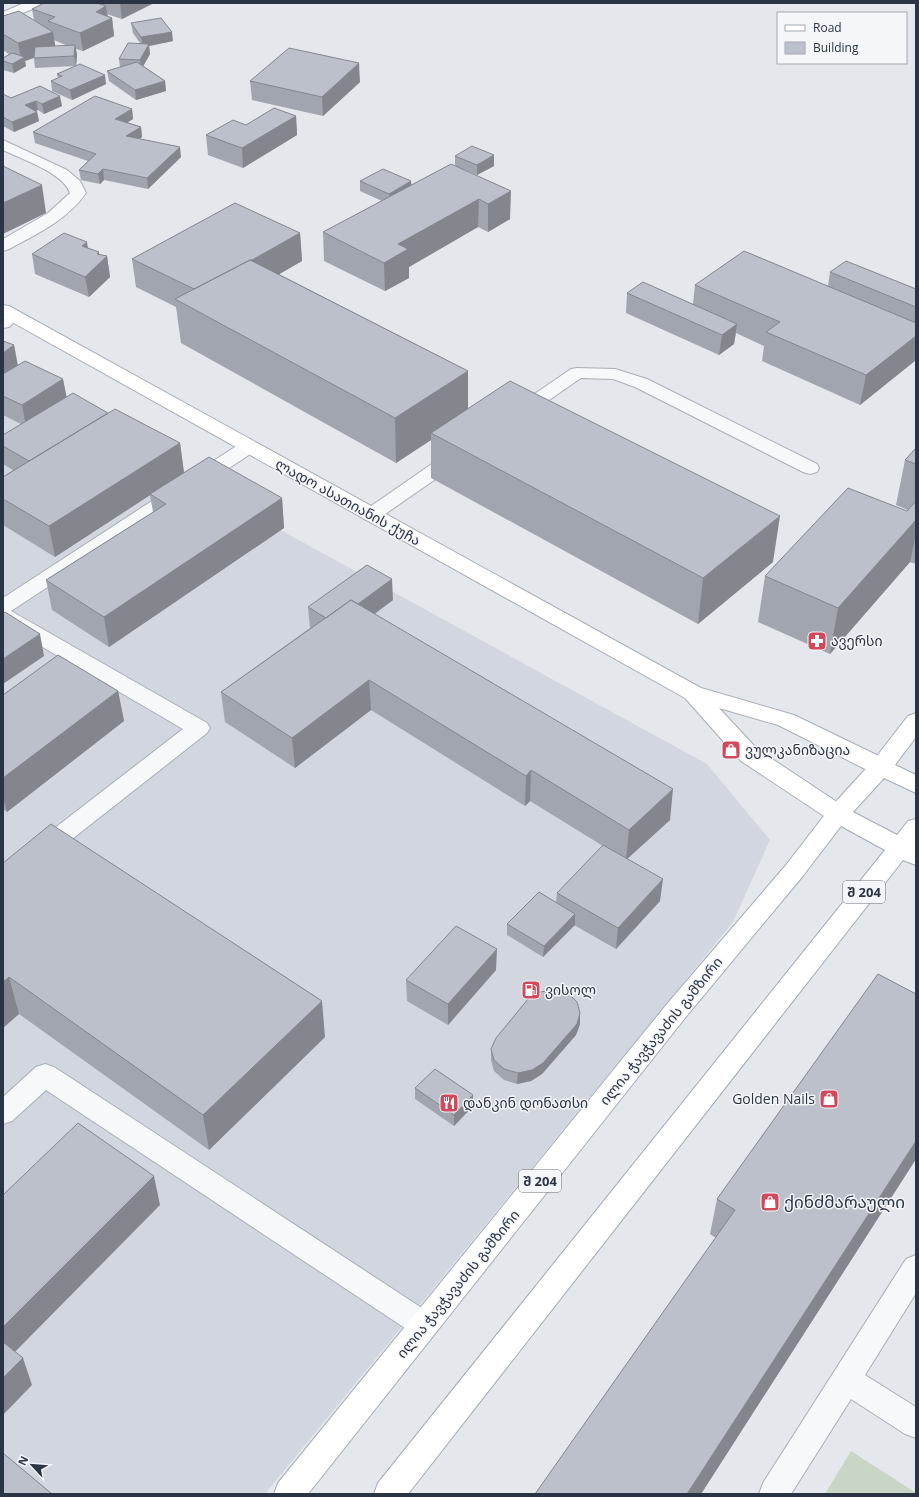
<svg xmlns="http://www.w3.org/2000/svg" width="919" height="1497" viewBox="0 0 919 1497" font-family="'Open Sans','Noto Sans Georgian',sans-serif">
  <rect width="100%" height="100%" fill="#e4e7ec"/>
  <path fill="#d2d6de" d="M3,378l704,386 63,76 -37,82 -468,572h-262z"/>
  <path fill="#c9d6c5" d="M851,1451l65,42v1h-91z"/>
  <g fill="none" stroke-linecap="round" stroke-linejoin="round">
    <g stroke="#a9aeb7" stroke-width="2">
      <path id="service" d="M577,368l38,1 32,10 170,85 2,4 -2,4 -7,2 -7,-2 -168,-85 -22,-8 -32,-1 -58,40 -6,1 -6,-1 -3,-4 3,-4 60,-41z
        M248,441l7,2 2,4 -2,4 -244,160 196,112 3,5 -3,5 -196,154 -8,3v-22l180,-139 -180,-105v-26l238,-155z
        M456,450l7,2 2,4 -2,4 -85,59 -7,2 -7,-2 -3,-4 3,-4 85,-59z
        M45,1064l9,3 380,249 4,9 -4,9 -10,4 -10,-4 -368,-244 -34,31 -9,3v-27l33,-30z
        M916,1255v38l-51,82 51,32v31l-11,-4 -54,-35 -60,95h-32l4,-11 143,-224z"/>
    </g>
    <g stroke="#a9aeb7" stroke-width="2">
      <path id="minor" d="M24,3h18l-2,3 -37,15v-9z
        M3,140l64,30 13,11 6,12c-19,27 -49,41 -77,56l-6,2v-12l45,-26 22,-20c-6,-20 -49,-34 -67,-43z
        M13,311l6,1 2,4 -12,11 -6,1v-13z"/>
    </g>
    <g stroke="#a9aeb7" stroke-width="2">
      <path id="secondary" d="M3,305l6,1 692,382 93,27 95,46 3,6 -3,6 -8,2 -8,-2 -95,-48 -59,-17 38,41 89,59 3,6 -3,6 -8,2 -8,-2 -89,-59 -56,-63 -682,-381z"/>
    </g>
    <g stroke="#a3abb8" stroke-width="2">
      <path id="primary" d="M916,713v24l-21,28 21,10v18l-32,-15 -31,34 44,23 11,-14 8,-2v46l-13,-5 -495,634h-34l4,-11 507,-633 -44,-24 -39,51 -117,141 -377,476h-34l4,-11 389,-479 119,-139 44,-57 43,-47 35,-45z"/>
    </g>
    <use href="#service" fill="#f7f8fa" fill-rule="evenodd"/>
    <use href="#minor" fill="#f7f8fa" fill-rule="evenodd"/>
    <use href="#secondary" fill="#fff" fill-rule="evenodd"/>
    <use href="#primary" fill="#fff" fill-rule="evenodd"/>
  </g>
  <path fill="#a1a5ae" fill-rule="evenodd" d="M44,3h110l-32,16 -15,-5 1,2 4,2 2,18 -31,15 -7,-2 1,6 -1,11 30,18 -34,16 -20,-9 -1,-10 7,-3 -1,-4 18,-8 -40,2 -1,-10 -9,3 1,5 -12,7 -11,-3v-12l6,-4 -6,-4v-34l31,4 -2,-11zM54,40l14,6h-13z
    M131,23l42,18 -24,5 1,8 -7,12 22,15 1,10 -30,9 -27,-19 -2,-10 13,-4 -1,-8 21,-16 -7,-10z
    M250,81l110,1 -37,34 -71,-16z
    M40,86l22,20 -18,8 -6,-4 -2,1 1,1 2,9 -25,11 -11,-6v-32l8,4z
    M132,109l1,10 -6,3 14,5 1,10 -3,2 42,18 -33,32 -44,-9 -4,4 -19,-4 -2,-10 9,-9 -53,-18 -2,-11z
    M296,116l1,19 -54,33 -35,-13 -2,-20 40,-10z
    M494,155v11l-17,9 -22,-9v-10z
    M451,164l59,55 -22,13 -10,-5 -69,40v11l-24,13 -61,-30 -1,-29 59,-31 -22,-10v-10l52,4z
    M300,233l2,28 -23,13 189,97v38l305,153 -75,62 -267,-146v-38l-35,23 -215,-120 -5,-36 -40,-20 -4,-28z
    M88,248l11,7 8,1 3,21 -21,20 -54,-23 -3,-20z
    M830,272l86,17v71l-56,45 -98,-44 2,-15 -28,-13 -2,11 -15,11 -93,-42 1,-20 66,11 2,-19 133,1z
    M3,341l11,4 4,20 45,14 3,18 42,16 72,30 4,30 98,25 2,30 -175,119 -57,-37 -6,-30 107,-68 -3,-17 -95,62 -52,-32v-48l10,-7 -10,-6v-29l18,-11 -18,-9z
    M916,448v116l-6,-2 -80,92 -72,-32 7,-46 142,-65 1,-1 -12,-5 9,-45z
    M393,600l-18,14 295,206 -43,39 33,42 -44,48 -42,-24 -31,32 -36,-22v-11l49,-21 1,-10 46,-47 -73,-45 -5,5 -154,-96 -76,58 -70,-46 -4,-30 89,-64 -2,-21z
    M118,691l6,30 -117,91 -4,-3v-114z
    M3,863l322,174 -116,113 -190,-136 -16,14z
    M496,970l-48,55 -41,-24 -1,-21z
    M916,994v165l-215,335 15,-256 -6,-4 7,-35z
    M580,1024l-4,11 -34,39 -11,7 -14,3 -13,-4 -10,-9 -3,-11v-11z
    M415,1088l58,7v11l-19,20 -39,-27z"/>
  <path fill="#83868d" d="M120,3h34l-32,16z
    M106,6l2,13 4,-1 2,18 -31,15 -3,-18 16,-21z
    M53,32l3,18 -31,11 1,5 -12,7 -2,-9 9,-5 -3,-16z
    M172,32l1,9 -24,5 1,8 -9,16 -1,-10 3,-13 -2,-10z
    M75,45l2,10 -1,11 -2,-10z
    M359,63l1,19 -37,34 -1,-19z
    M105,75l1,9 -34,16 -2,-10z
    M165,81l1,10 -30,9 -1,-10z
    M60,96l2,10 -18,8 -2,-10z
    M36,101l2,9 -11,5 -2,-10z
    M132,109l1,10 -16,10 -2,-10z
    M37,112l2,9 -25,11 -2,-10z
    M296,116l1,19 -54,33 -1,-20z
    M141,127l1,10 -15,9 -1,-10z
    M180,147l1,10 -33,32 -1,-11z
    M494,155v11l-17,9v-10z
    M103,169l1,11 -4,4 -2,-10z
    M411,181l1,10 -23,13v-10z
    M42,185l4,28 -43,21v-31z
    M511,191l-1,28 -22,13v-28z
    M479,199l-1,28 -69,40v11l-24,13 -1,-28 14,-19z
    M300,233l2,28 -95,55 -9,-25z
    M87,242l3,20 -8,-16z
    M99,252l1,11 7,-7 3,21 -21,20 -4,-20 12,-23z
    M737,324l-3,20 -15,11 3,-20z
    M916,336v24l-56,45 6,-30z
    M14,345l5,29 -16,12v-33z
    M468,371v45l-37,17v7l-35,23 -1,-45z
    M63,379l4,20 -41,27 -4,-21z
    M180,443l4,30 -129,84 -6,-31z
    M282,498l2,30 -175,119 -5,-30z
    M780,516l-7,46 -75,62 5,-46z
    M916,520v14l-6,28 -80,92 8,-46z
    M392,579l1,21 -59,43 -2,-21z
    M40,634l4,22 -41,28v-25z
    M369,680l2,30 -76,58 -3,-30z
    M118,691l6,30 -117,91 -4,-15v-19z
    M531,770l-1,31 -5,5 1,-30z
    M673,789l-3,31 -44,40 3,-30z
    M663,879l-3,22 -44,48 2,-21z
    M575,914v11l-32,32 1,-11z
    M497,949l-1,21 -48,55v-21z
    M9,977l10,37 -16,14v-46z
    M322,1001l3,36 -116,113 -6,-35z
    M580,1013v11l-4,11 -34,39 -11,7 -14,3 1,-11z
    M473,1095v11l-19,20v-11z
    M916,1141v18l-215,335h-14z
    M154,1176l6,29 -156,158 -1,-4v-32z
    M23,1358l9,27 -29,30v-37z"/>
  <path fill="#bbc0ca" stroke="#83868d" d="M44,3h53l9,3 -10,6 16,6 -32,15 -32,-12 7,-4 -23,-8z
    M19,11l34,21 -35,11 -15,-9v-18z
    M161,18l11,14 -31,5 -10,-14z
    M128,43l21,1 -9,16 -21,-1z
    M75,45l-1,11 -40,2 1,-11z
    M289,48l70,15 -37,34 -72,-16z
    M12,53l13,4 -13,7 -9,-3v-3z
    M137,62l28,19 -30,9 -28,-19z
    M80,64l25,11 -35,15 -19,-9 11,-5 -5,-2z
    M40,86l20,10 -18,8 -6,-3 -11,4 12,7 -25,10 -9,-5v-23l8,4z
    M95,96l37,13 -17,10 26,8 -15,9 54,11 -33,31 -44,-9 -5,5 -19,-4 17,-16 -63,-22z
    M274,108l22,8 -54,32 -36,-13 27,-15 13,5z
    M472,146l22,9 -17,10 -22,-9z
    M451,164l60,27 -23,13 -9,-5 -81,45 10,5 -24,14 -61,-31z
    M3,166l39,19 -39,18z
    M383,169l28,12 -22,13 -29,-13z
    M235,203l65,30 -48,27h-2l-56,29 -62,-30z
    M64,233l23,9 -5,4 17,6 -2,2 10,2 -22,21 -53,-23z
    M744,251l172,72v13l-50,39 -100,-43 14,-10 -85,-37z
    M250,260l218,111 -73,47 -220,-119z
    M846,261l70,28v18l-86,-35z
    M643,282l94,42 -15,11 -95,-42z
    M3,341l11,4 -11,8z
    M25,361l38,18 -41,26 -19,-9v-22z
    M510,381l270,135 -77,62 -272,-145z
    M73,393l35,20 -79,48 -26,-15v-11z
    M115,409l65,34 -131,83 -46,-27v-22z
    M916,448v16l-11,-4z
    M209,457l73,41 -178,119 -58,-37 120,-76 -16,-10z
    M848,488l59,23 9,-10v19l-78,88 -73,-32z
    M367,565l25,14 -34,25 -7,-4 -25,18 -18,-11z
    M351,600l322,189 -44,41 -98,-60 -5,6 -157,-96 -77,58 -71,-46z
    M5,612l35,22 -37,25v-45z
    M58,655l60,36 -115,87v-83z
    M51,824l271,177 -119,114 -194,-138 -6,5v-119z
    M603,845l60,34 -45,49 -61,-35z
    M539,892l36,22 -31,32 -37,-22z
    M456,926l41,23 -49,55 -42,-24z
    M878,974l38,20v147l-229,353h-152l200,-284 -18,-11z
    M554,990l14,3 9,9 3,11 -3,11 -34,39 -11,7 -14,3 -14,-4 -10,-9 -3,-11 5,-11 32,-39 12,-7z
    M435,1069l38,26 -19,20 -39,-27z
    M78,1123l76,53 -151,151v-132z
    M3,1342l20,16 -20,20z
    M3,1453l49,41h-49z"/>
  <defs>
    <g id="pharmacy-square" transform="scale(1)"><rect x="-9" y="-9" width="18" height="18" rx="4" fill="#d1495b" stroke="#f4f6f9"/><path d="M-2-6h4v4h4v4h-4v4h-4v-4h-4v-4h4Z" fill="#fff"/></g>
    <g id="shop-square" transform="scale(1)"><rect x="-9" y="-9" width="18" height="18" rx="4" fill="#d1495b" stroke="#f4f6f9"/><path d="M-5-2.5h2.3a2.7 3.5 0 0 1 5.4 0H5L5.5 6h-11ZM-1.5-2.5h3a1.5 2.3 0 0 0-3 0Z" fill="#fff"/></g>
    <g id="fuel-square" transform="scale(1)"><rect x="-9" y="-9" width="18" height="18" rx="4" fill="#d1495b" stroke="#f4f6f9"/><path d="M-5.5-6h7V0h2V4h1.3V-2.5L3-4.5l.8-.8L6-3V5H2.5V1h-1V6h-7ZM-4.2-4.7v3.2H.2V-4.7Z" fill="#fff"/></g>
    <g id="restaurant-square" transform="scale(1)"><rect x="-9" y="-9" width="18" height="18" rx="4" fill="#d1495b" stroke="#f4f6f9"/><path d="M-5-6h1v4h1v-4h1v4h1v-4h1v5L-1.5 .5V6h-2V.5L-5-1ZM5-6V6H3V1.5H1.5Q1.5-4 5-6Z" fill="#fff"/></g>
  </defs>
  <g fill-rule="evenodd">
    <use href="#pharmacy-square" x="817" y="641"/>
    <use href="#shop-square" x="731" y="750"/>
    <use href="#fuel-square" x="531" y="990"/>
    <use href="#shop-square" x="829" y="1099"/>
    <use href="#restaurant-square" x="449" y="1103"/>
    <use href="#shop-square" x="770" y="1202"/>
  </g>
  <g text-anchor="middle" stroke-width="3" stroke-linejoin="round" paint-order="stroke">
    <g fill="#f4f6f9" stroke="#676e7b" stroke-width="1">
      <rect x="843" y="881" width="42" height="22" rx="3"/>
      <rect x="519" y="1170" width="42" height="22" rx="3"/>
    </g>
    <g font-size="13" font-weight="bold" fill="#2b3445">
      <text x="864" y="897">შ 204</text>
      <text x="540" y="1186">შ 204</text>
    </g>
    <g font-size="14" fill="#2b3445" stroke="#f4f6f9">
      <text transform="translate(348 502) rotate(29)" y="5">ლადო ასათიანის ქუჩა</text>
      <text transform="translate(661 1031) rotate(-51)" y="5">ილია ჭავჭავაძის გამზირი</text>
      <text transform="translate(458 1284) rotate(-51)" y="5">ილია ჭავჭავაძის გამზირი</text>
    </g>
    <g font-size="14" fill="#2b3445" stroke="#f4f6f9" text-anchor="start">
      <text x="831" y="646">ავერსი</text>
      <text x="745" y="755">ვულკანიზაცია</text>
      <text x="545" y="995">ვისოლ</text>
      <text x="815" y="1104" text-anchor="end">Golden Nails</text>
      <text x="463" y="1108">დანკინ დონათსი</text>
    </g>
    <g font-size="17" fill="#2b3445" stroke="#f4f6f9" text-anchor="start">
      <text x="784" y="1208">ქინძმარაული</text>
    </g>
  </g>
  <rect width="919" height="1497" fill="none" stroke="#2b3445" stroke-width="8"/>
  <rect x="777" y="12" width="130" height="52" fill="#f4f6f9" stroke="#a4a8b1"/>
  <rect x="785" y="25" width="20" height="6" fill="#ffffff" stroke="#a4a8b1"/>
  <text x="813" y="32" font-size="12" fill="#2b3445">Road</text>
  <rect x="785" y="42" width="20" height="12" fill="#bbc0ca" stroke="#a4a8b1"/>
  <text x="813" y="52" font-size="12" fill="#2b3445">Building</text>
  <g transform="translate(32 1465) rotate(296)" stroke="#f4f6f9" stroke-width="3" paint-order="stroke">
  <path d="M0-3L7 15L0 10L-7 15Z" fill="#2b3445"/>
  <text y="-6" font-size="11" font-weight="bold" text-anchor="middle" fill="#2b3445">N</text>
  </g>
</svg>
